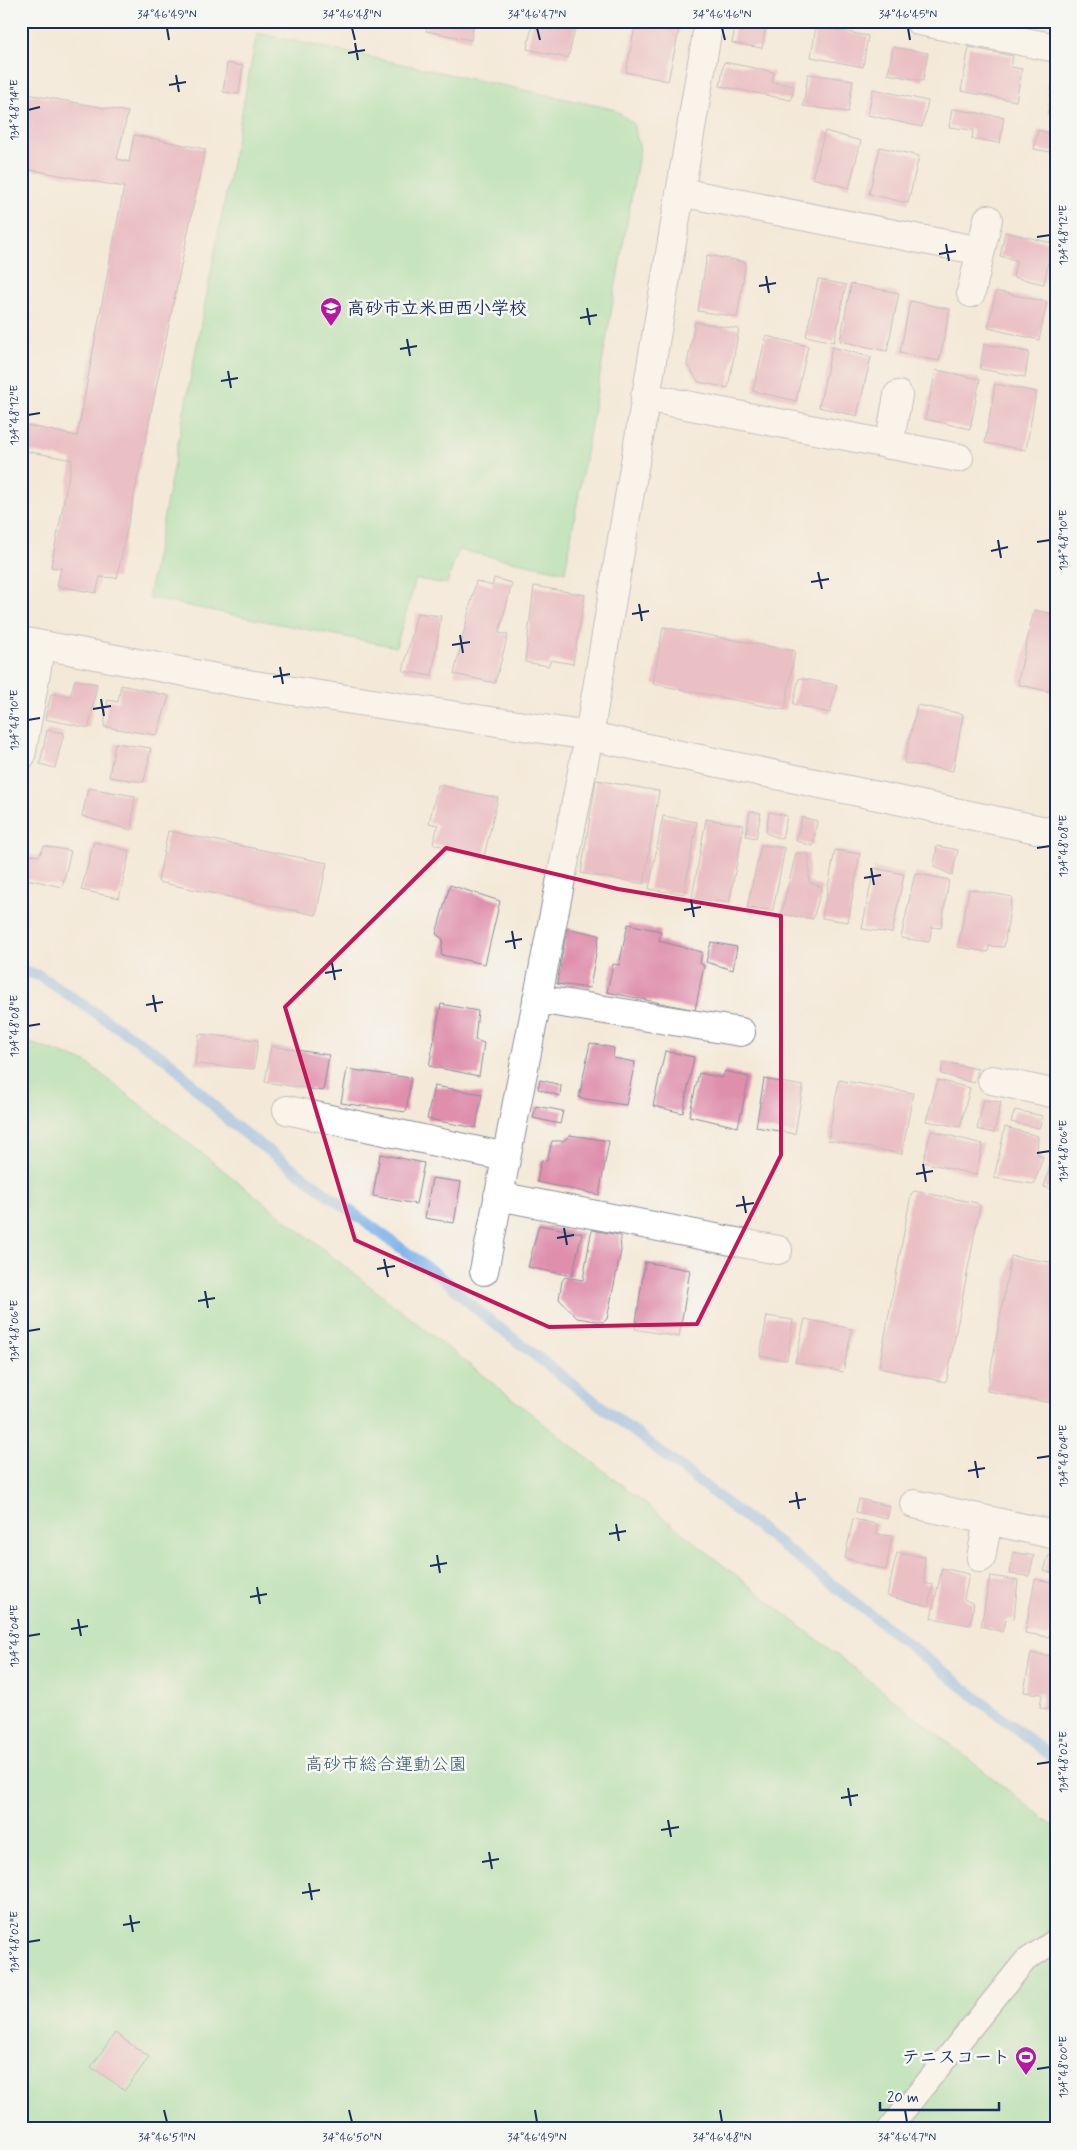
<svg xmlns="http://www.w3.org/2000/svg" width="1077" height="2150" viewBox="0 0 1077 2150" font-family="Mynerve,'Klee One',sans-serif">
  <rect width="100%" height="100%" fill="#f6f6f2"/>
  <filter id="ink" filterUnits="userSpaceOnUse"><feTurbulence type="fractalNoise" baseFrequency=".02" numOctaves="2"/><feDisplacementMap in="SourceGraphic" scale="10" xChannelSelector="R" yChannelSelector="G"/><feConvolveMatrix kernelMatrix="1 2 1 2 8 2 1 2 1" color-interpolation-filters="sRGB"/></filter>
  <filter id="wash" filterUnits="userSpaceOnUse"><feTurbulence type="fractalNoise" baseFrequency=".0096" numOctaves="4" result="noise"/><feDisplacementMap in="SourceGraphic" scale="20" xChannelSelector="R" yChannelSelector="G"/><feGaussianBlur stdDeviation="1.12" result="paint"/><feColorMatrix in="noise" values="0 0 0 0 0 0 0 0 0 0 0 0 0 0 0 0 0 1.4 0 .05"/><feComposite in="paint" operator="in"/></filter>
  <g filter="url(#wash)">
    <rect width="100%" height="100%" fill="#f4e9d8"/>
    <path fill="#8fde9c" stroke="#55867d" d="M257,33l356,76 20,14 7,26 -75,423 -107,-22 -11,34 -31,-5 -20,68 -248,-49z
      M21,1040l65,22 970,766v301h-1035z"/>
    <g fill="none" stroke-linecap="round" stroke-linejoin="round">
      <path stroke="#7ab0e9" stroke-width="11" d="M21,970l19,6 130,86 61,61 216,159 36,33 346,267 227,178"/>
    </g>
    <g id="blocks">
      <path fill="#df8fac" d="M428,21h46l-3,19 -45,-9z
        M533,21h44l-9,37 -41,-9z
        M636,21h45l-13,60 -42,-9z
        M736,21h31l-5,27 -30,-5z
        M816,26l52,10 -5,31 -52,-10z
        M893,47l35,6 -5,28 -35,-7z
        M969,47l44,9 -2,11 11,2 -6,32 -55,-10z
        M724,62l50,10 -2,10 22,4 -3,14 -71,-14z
        M227,63l16,3 -4,28 -16,-2z
        M808,74l45,6 -5,32 -45,-6z
        M1052,83h4v31l-8,-1z
        M873,89l55,12 -6,26 -54,-12z
        M21,93l107,19 -11,47 12,3 5,-27 71,14 -88,429 -17,-1 -4,16 -39,-7 4,-18 -10,-1 21,-107 -51,-10v-26l56,12 47,-249 -103,-19z
        M952,109l52,8 -4,26 -28,-4 1,-9 -24,-3z
        M1038,130l18,4v19l-22,-4z
        M825,131l36,10 -12,47 -37,-10z
        M880,147l39,9 -11,47 -39,-9z
        M1005,232l47,11 -8,41 -31,-7 3,-17 -16,-4z
        M707,255l39,7 -9,55 -39,-6z
        M818,279l28,6 -12,57 -28,-6z
        M851,284l48,9 -12,58 -47,-10z
        M996,291l51,11 -8,38 -51,-12z
        M910,301l40,8 -11,52 -39,-8z
        M695,322l44,7 -11,59 -29,-6 -12,-17z
        M766,336l42,10 -12,55 -43,-10z
        M984,344l45,8 -4,25 -45,-8z
        M832,347l39,10 -14,59 -38,-9z
        M936,370l44,9 -10,50 -45,-10z
        M995,384l41,8 -10,58 -41,-7z
        M494,578l18,5 -13,50 9,2 -13,48 -41,-9 22,-93 16,5z
        M534,586l51,9 -12,69 -22,-4 -3,6 -23,-4z
        M1034,610l22,4v79l-36,-8 -2,-4z
        M417,613l24,3 -9,60 -29,-5z
        M663,627l132,24 -10,59 -132,-26z
        M799,678l38,7 -7,28 -37,-9z
        M75,680l22,4 -8,44 -44,-9 6,-25 19,2z
        M121,685l48,11 -12,39 -53,-8 4,-27 10,2z
        M917,705l46,9 -10,57 -49,-8z
        M47,730l17,3 -9,35 -15,-4z
        M115,743l36,5 -7,34 -35,-5z
        M596,780l63,11 -15,93 -63,-11z
        M438,785l60,13 -14,58 -51,-12 5,-19 -9,-2z
        M88,788l47,8 -4,34 -49,-14z
        M750,811l11,2 -5,25 -10,-2z
        M769,812l18,4 -5,23 -16,-6z
        M663,816l34,6 -13,72 -35,-5z
        M802,817l15,4 -4,25 -17,-5z
        M706,819l38,6 -15,78 -37,-5z
        M168,831l159,32 -11,52 -158,-33z
        M94,842l36,9 -11,47 -38,-8z
        M761,845l24,3 -12,62 -26,-2z
        M44,846l27,5 -9,36 -40,-9 8,-23 9,1z
        M937,846l21,4 -6,25 -18,-8z
        M835,850l25,4 -12,68 -26,-4z
        M796,853l13,1v28l13,5 -9,32 -32,-5z
        M874,868l30,6 -12,59 -30,-4z
        M915,873l34,7 -8,48 -9,-1 -3,15 -28,-4z
        M450,885l50,16 -15,63 -44,-9 2,-16 -7,-5z
        M969,889l43,8 -8,50 -15,-1 -1,6 -30,-5z
        M628,924l33,7 -2,10 43,11 -2,11 4,3 -9,44 -88,-18 6,-28 6,1z
        M567,928l32,7 -9,53 -33,-4z
        M711,942l26,5 -4,23 -27,-8z
        M441,1004l37,7 -3,29 9,3 -5,33 -50,-10z
        M199,1034l59,6 -4,29 -59,-5z
        M590,1043l24,5 -1,10 22,4 -9,43 -47,-7z
        M271,1046l58,9 -6,36 -58,-9z
        M665,1051l29,6 -11,56 -30,-7z
        M943,1062l35,7 -3,13 -1,1 -33,-9z
        M347,1069l64,9 -5,34 -65,-9z
        M725,1071l24,6 -11,50 -49,-11 10,-43 23,5z
        M764,1079l39,7 -8,48 -39,-7z
        M540,1080l21,5 -1,11 -22,-7z
        M839,1080l74,13 -11,61 -74,-14z
        M938,1080l32,8 -10,39 -34,-6z
        M434,1086l48,8 -6,34 -49,-9z
        M984,1100l17,2 -7,31 -17,-4z
        M536,1106l27,5 -3,13 -27,-6z
        M1015,1110l28,6 -4,12 -28,-6z
        M1005,1127l33,9 -1,18 6,3 -9,27 -40,-6z
        M931,1131l52,13 -7,31 -53,-13z
        M570,1135l39,6 -10,54 -62,-13 3,-18 2,-4 5,1 5,-20h11z
        M1056,1146v44l-12,-3z
        M380,1154l44,9 -8,41 -43,-8z
        M432,1178l29,4 -7,41 -29,-5z
        M914,1191l63,12 3,3 -33,173 -2,3 -66,-14 32,-174z
        M539,1225l43,8 -10,43 -44,-9z
        M593,1230l27,5 1,16 -14,68 -4,3 -26,-4 -18,-19 3,-18 3,-4 18,3 8,-47z
        M1011,1256l45,7v141l-69,-13z
        M645,1262l45,8 -11,67 -44,-8z
        M767,1316l26,4 -6,40 -27,-4z
        M805,1319l47,10 -9,43 -48,-10z
        M859,1499l31,7 -3,13 -31,-7z
        M853,1519l24,5 -1,10 16,2 -6,34 -41,-12z
        M1013,1552l21,4 -5,20 -19,-2z
        M897,1553l28,4 -1,26 9,2 -5,21 -41,-10z
        M1049,1555l7,2v17l-12,-3z
        M942,1568l27,6 -5,25 10,5 -4,21 -39,-7z
        M990,1576l28,4 -4,39 -8,1 -4,12 -21,-6z
        M1035,1579l21,4v19l-7,35 -24,-4z
        M1031,1653l25,4v53l-16,-2 2,-14 -18,-2z
        M115,2033l34,24 -24,33 -34,-23z"/>
    </g>
  </g>
  <g filter="url(#ink)">
    <use href="#blocks" fill-opacity="0" stroke="#888c9b" stroke-width="1"/>
    <g fill="none" stroke-linecap="round" stroke-linejoin="round">
      <g stroke="#888c9b" stroke-width="25">
        <path id="service" d="M889,2129l136,-168 31,-21"/>
      </g>
      <g stroke="#888c9b" stroke-width="30">
        <path id="minor" d="M919,21l137,27
          M680,192l301,59
          M971,293l17,-74
          M645,397l314,61
          M889,445l9,-50
          M21,641l227,43 341,52 467,97
          M21,756l20,-111
          M537,999l204,33
          M992,1080l64,14
          M287,1110l219,47
          M498,1196l280,54
          M484,1271l105,-535 120,-715
          M914,1504l142,31
          M981,1558l7,-38"/>
      </g>
      <use href="#service" stroke="#fff" stroke-width="22"/>
      <use href="#minor" stroke="#fff" stroke-width="28"/>
    </g>
  </g>
  <path d="M0 0H1077V2150H0ZM446,848l172,41 163,27v239l-84,169 -148,3 -194,-87 -70,-233z" fill="#f4e9d8" fill-opacity=".55" fill-rule="evenodd"/>
  <path fill="none" stroke="#c2185b" stroke-width="4" stroke-linejoin="round" d="M446,848l172,41 163,27v239l-84,169 -148,3 -194,-87 -70,-233z"/>
  <path fill="none" stroke="#1b2f5e" stroke-width="2" d="M167,28l2,12M352,28l3,12M537,28l3,12M722,28l3,12M908,28l2,12M355,43l3,17M348,53l17,-3M176,75l3,17M169,85l17,-3M28,110l12,-3M1037,237l13,-2M946,244l3,17M939,254l17,-3M766,276l3,17M759,286l17,-3M587,308l3,17M580,318l17,-3M407,339l3,17M400,349l17,-3M228,371l3,17M221,381l17,-3M28,415l12,-2M998,540l3,18M1037,542l13,-2M991,551l17,-4M818,572l4,17M811,582l18,-3M639,604l3,17M632,614l17,-3M460,635l3,18M452,645l18,-3M280,667l3,17M273,677l17,-3M101,699l3,17M93,709l18,-3M28,720l12,-2M1037,848l13,-2M871,868l3,17M864,878l17,-3M691,900l3,17M684,910l17,-3M512,931l3,18M505,942l17,-3M332,963l3,17M325,973l17,-3M153,995l3,17M146,1005l17,-3M28,1026l12,-2M1037,1153l13,-2M923,1164l3,18M916,1174l17,-3M743,1196l3,17M736,1206l18,-3M564,1228l3,17M557,1238l17,-3M384,1259l4,18M377,1269l18,-3M205,1291l3,17M198,1301l17,-3M28,1331l12,-2M1037,1458l13,-2M975,1461l3,17M968,1471l17,-3M796,1492l3,17M789,1502l17,-3M616,1524l3,17M609,1534l17,-3M437,1555l3,18M430,1566l17,-3M257,1587l3,17M250,1597l17,-3M78,1619l3,17M71,1629l17,-3M28,1636l12,-2M1037,1764l13,-2M848,1788l3,18M841,1798l17,-3M668,1820l3,17M661,1830l18,-3M489,1852l3,17M482,1862l17,-3M309,1883l3,17M302,1893l18,-3M130,1915l3,17M123,1925l17,-3M28,1942l12,-2M1037,2069l13,-2M164,2110l3,12M349,2110l3,12M535,2110l2,12M720,2110l2,12M905,2110l2,12"/>
  <defs>
    <g id="school-pin" transform="scale(1.125)"><path d="M0 17L-7.5 6A9.5 9.5 0 1 1 7.5 6Z" fill="#b5179e" stroke="#f6f6f2"/><path d="M0-5L7-2L0 1L-7-2ZM-4 1L0 2.5L4 1V4Q0 6-4 4Z" fill="#fff"/></g>
    <g id="stadium-pin" transform="scale(1.125)"><path d="M0 17L-7.5 6A9.5 9.5 0 1 1 7.5 6Z" fill="#b5179e" stroke="#f6f6f2"/><path d="M0-5a6.5 5 0 1 0 0 10a6.5 5 0 1 0 0-10ZM-3.5-1.8h7v3.6h-7Z" fill="#fff"/></g>
  </defs>
  <g fill-rule="evenodd">
    <use href="#school-pin" x="331" y="308"/>
    <use href="#stadium-pin" x="1026" y="2057"/>
  </g>
  <g text-anchor="middle" stroke-width="5" stroke-linejoin="round" paint-order="stroke">
    <g font-size="18" font-weight="bold" fill="#1b2f5e" stroke="#f6f6f2" text-anchor="start">
      <text x="347" y="314">高砂市立米田西小学校</text>
      <text x="1010" y="2063" text-anchor="end">テニスコート</text>
    </g>
    <g font-size="18" fill="#385b6e" stroke="#f6f6f2">
      <text x="386" y="1770">高砂市総合運動公園</text>
    </g>
  </g>
  <rect width="1077" height="2150" fill="none" stroke="#f6f6f2" stroke-width="55"/>
  <path d="M880 2102v8h119v-8" fill="none" stroke="#1b2f5e" stroke-width="2.5"/>
  <text x="887" y="2102" font-size="15" fill="#1b2f5e" stroke="#f6f6f2" stroke-width="4" paint-order="stroke">20 m</text>
  <rect x="28" y="28" width="1022" height="2094" fill="none" stroke="#1b2f5e" stroke-width="2"/>
  <g font-size="12" text-anchor="middle" fill="#1b2f5e">
    <text x="167" y="18">34°46'49"N</text>
    <text x="352" y="18">34°46'48"N</text>
    <text x="537" y="18">34°46'47"N</text>
    <text x="722" y="18">34°46'46"N</text>
    <text x="908" y="18">34°46'45"N</text>
    <text transform="translate(14 110) rotate(-90)" y="4">134°48'14"E</text>
    <text transform="translate(1063 235) rotate(-90)" y="4">134°48'12"E</text>
    <text transform="translate(14 415) rotate(-90)" y="4">134°48'12"E</text>
    <text transform="translate(1063 540) rotate(-90)" y="4">134°48'10"E</text>
    <text transform="translate(14 720) rotate(-90)" y="4">134°48'10"E</text>
    <text transform="translate(1063 846) rotate(-90)" y="4">134°48'08"E</text>
    <text transform="translate(14 1026) rotate(-90)" y="4">134°48'08"E</text>
    <text transform="translate(1063 1151) rotate(-90)" y="4">134°48'06"E</text>
    <text transform="translate(14 1331) rotate(-90)" y="4">134°48'06"E</text>
    <text transform="translate(1063 1456) rotate(-90)" y="4">134°48'04"E</text>
    <text transform="translate(14 1636) rotate(-90)" y="4">134°48'04"E</text>
    <text transform="translate(1063 1762) rotate(-90)" y="4">134°48'02"E</text>
    <text transform="translate(14 1942) rotate(-90)" y="4">134°48'02"E</text>
    <text transform="translate(1063 2067) rotate(-90)" y="4">134°48'00"E</text>
    <text x="167" y="2141">34°46'51"N</text>
    <text x="352" y="2141">34°46'50"N</text>
    <text x="537" y="2141">34°46'49"N</text>
    <text x="722" y="2141">34°46'48"N</text>
    <text x="907" y="2141">34°46'47"N</text>
  </g>
</svg>
